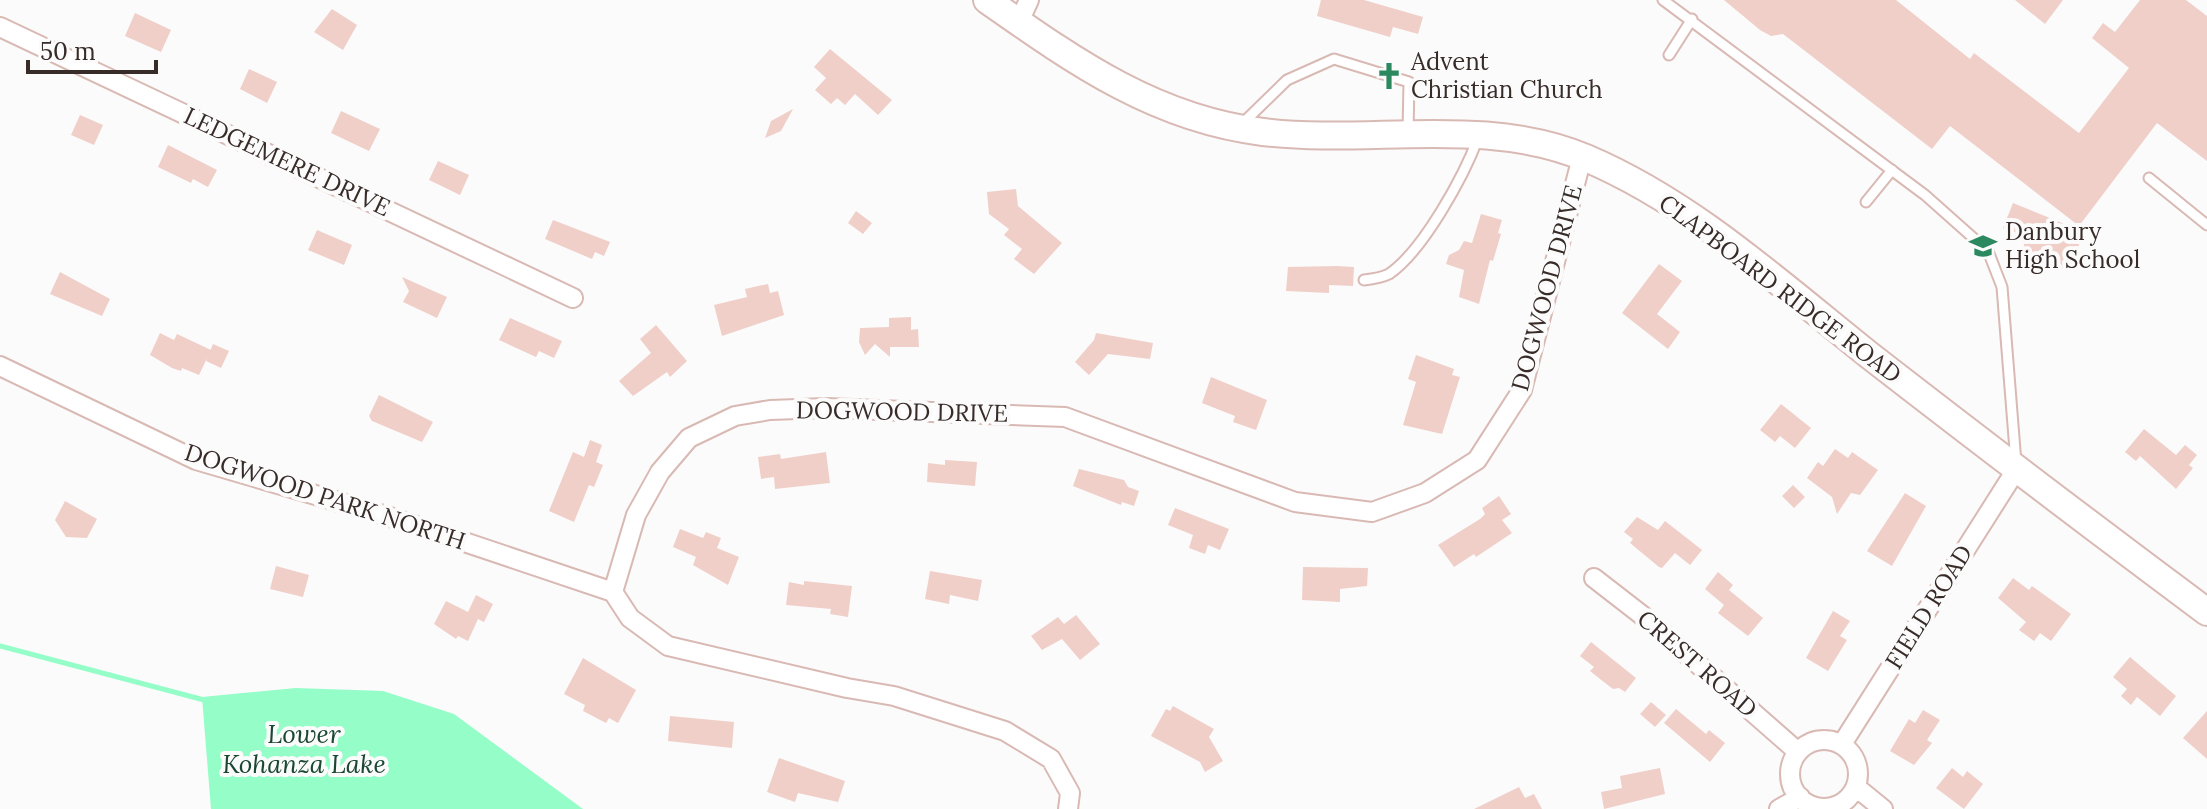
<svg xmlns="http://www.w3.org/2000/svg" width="2207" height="809" viewBox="0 0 2207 809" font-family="Lora,serif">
  <rect width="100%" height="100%" fill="#fbfbfb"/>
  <path fill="#94fdc8" d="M296,688l87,3 71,23 129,95h-372l-9,-112z"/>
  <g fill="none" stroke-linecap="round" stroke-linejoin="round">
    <path stroke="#94fdc8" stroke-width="5" d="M0,646l208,55"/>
  </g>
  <path fill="#f0cfc9" d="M1321,0h43l59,17 -5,17 -25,-7 -3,10 -73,-21z
    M1724,0h172l74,59 4,-6 105,80 50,-65 -37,-30 11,-15 12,9 25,-32h46l21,16v145l-50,-38 -78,103 -129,-100 -18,23 -149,-115 -12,2 -11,-6z
    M2015,0h48l-18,24z
    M332,9l25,16 -14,25 -29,-18z
    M135,13l36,17 -10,22 -36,-16z
    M830,49l62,51 -14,15 -23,-21 -10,11 -8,-7 -6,6 -16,-14 11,-12 -12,-11z
    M249,69l28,13 -10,21 -27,-14z
    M793,109l-12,22 -16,7 6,-17z
    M341,111l39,18 -11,22 -38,-18z
    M80,115l23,10 -9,20 -23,-10z
    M168,145l49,25 -9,17 -15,-8 -2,4 -33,-16z
    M438,161l31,14 -9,20 -31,-15z
    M1016,189l2,17 44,37 -28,31 -20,-15 8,-10 -18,-14 5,-6 -20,-15 -2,-22z
    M2013,203l71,29 -15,39 -25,-10 -2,6 -23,-9 8,-21 -24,-9z
    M856,211l16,12 -9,11 -15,-11z
    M1481,214l21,6 -4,13 3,1 -8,27 -3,-1 -11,44 -20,-7 5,-27 -18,-6 3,-9 10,-5 5,-9 8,2z
    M553,220l57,22 -6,14 -9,-4 -3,7 -47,-20z
    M317,230l35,15 -8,20 -36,-15z
    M1659,264l23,17 -25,33 23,18 -12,17 -46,-36z
    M1337,266l17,1 -1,19 -24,-1v8l-43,-2 2,-24z
    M60,272l50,27 -8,17 -52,-22z
    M402,277l45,20 -10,21 -34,-16 6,-11z
    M768,284l2,9 8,-2 6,24 -62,21 -8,-31 33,-8 -2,-8z
    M911,317v13l7,-1 1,18h-29v10l-15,-13 -10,11 -6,-13 1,-14 29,-1v-9z
    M510,318l52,23 -8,17 -15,-7 -3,6 -37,-17z
    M656,325l31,36 -17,16 -3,-5 -34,24 -14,-15 32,-28 -11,-14z
    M160,333l14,7 3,-6 34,16 -12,25 -17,-7 -1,3 -9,-3 -22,-13z
    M1096,333l57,10 -3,16 -42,-5 -19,21 -14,-13 19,-22z
    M213,344l16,7 -8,17 -15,-7z
    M1416,355l38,14 -2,6 8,2 -18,57 -39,-9 13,-43 -8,-3z
    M1211,377l56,23 -11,30 -23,-8 2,-6 -33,-13z
    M379,395l54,27 -11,20 -50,-21 -3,-5z
    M1781,404l30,24 -16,20 -15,-12 -5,6 -15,-12z
    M2144,429l32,26 9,-10 12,10 -8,10 4,3 -17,21 -36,-33 -4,5 -11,-9z
    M590,440l12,5 -6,17 7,3 -9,22 -5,-2 -15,37 -25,-11 24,-59 11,5z
    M1835,449l13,9 4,-6 26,18 -18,25 -9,-2 -14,21 -5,-17 -25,-19 11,-16 5,4z
    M826,452l4,31 -55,6 -1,-12 -13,2 -3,-22 22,-3 1,5z
    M945,460l32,2 -2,24 -48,-4 1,-19 17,2z
    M1079,469l45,11 4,7 11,4 -5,15 -12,-4 -1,3 -48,-19z
    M1793,485l12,12 -11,11 -12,-12z
    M1905,493l21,13 -34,60 -25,-15z
    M1499,496l12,18 -9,6 10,13 -36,24 -2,-3 -20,13 -16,-22 42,-26 5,-5 -3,-6z
    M65,501l32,18 -10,19 -21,-1 -11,-17z
    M1175,508l54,21 -9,21 -12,-5 -3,9 -16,-6 4,-13 -25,-10z
    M1637,517l21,13 7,-9 37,29 -12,15 -15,-12 -13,15 -3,-1 -29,-24 3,-4 -9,-7z
    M680,529l23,9 3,-6 15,6 -4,10 22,9 -11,28 -35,-20 3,-8 -23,-10z
    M276,566l33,9 -6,22 -33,-8z
    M1303,567l65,1 -1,18 -27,3v13l-38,-2z
    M930,571l52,9 -4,21 -28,-6 -1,9 -24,-5z
    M1718,572l15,13 -4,5 34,28 -15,18 -30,-23 6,-8 -19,-16z
    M2013,578l16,12 3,-4 39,28 -20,27 -11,-8 -6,8 -15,-11 7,-8 -28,-24z
    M804,581l48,5 -4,31 -18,-3 1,-5 -45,-4 3,-23 15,3z
    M476,595l17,9 -9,18 -6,-3 -10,22 -10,-5 -2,3 -22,-15 12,-23 22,11z
    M1833,611l17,10 -10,15 7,4 -19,31 -22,-13z
    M1076,615l24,29 -20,16 -18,-21 -20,11 -11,-14 27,-19 6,7z
    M1591,642l45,36 -11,14 -6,-4 -6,1 -13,-10 -10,-8 4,-4 -14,-11z
    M2130,657l46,39 -16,20 -23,-19 -6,8 -10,-9 6,-7 -14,-12z
    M583,658l53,32 -18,33 -9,-5 -3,5 -23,-12 2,-6 -21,-11z
    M1651,702l15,13 -11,12 -15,-13z
    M1173,706l41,23 -5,8 14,24 -18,11 -5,-10 -49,-26 15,-27 4,2z
    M1676,709l30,25 3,-4 16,13 -15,19 -46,-39z
    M1923,710l17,10 -13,20 5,3 -18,22 -24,-14 19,-32 6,4z
    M2207,711v48l-24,-21z
    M670,716l64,6 -2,26 -64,-7z
    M779,758l66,23 -7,21 -40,-9 -3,9 -28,-10z
    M1660,768l5,26 -61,15 -3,-17 21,-4 -2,-12z
    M1952,768l11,9 4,-6 16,13 -19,25 -28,-21z
    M1519,787l6,11 9,-4 8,15h-68z"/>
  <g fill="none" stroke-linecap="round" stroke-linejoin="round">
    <g stroke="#d9b9b3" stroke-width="13">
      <path id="service" d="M1663,0l262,195 63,56 14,36 14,176
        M1669,55l23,-36
        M1243,123l44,-43 47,-21 75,23 -1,50
        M2149,178l58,47
        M1866,202l26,-32
        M1364,280c9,-1 17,-2 25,-6 34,-23 75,-98 89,-136"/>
    </g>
    <g stroke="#d9b9b3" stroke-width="22">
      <path id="minor" d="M1019,22l10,-22
        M0,27l573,271
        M0,366l196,94 191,56 226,76
        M1594,578l49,38 155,136
        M1790 774a34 34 0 1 1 68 0a34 34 0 1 1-68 0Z
        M1842,744l174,-274
        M1856,787l27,22
        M1068,809l2,-16 -19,-34 -46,-28 -111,-35 -47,-8 -179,-42 -38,-28 -17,-26 23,-77 24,-43 29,-34 46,-22 35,-6 56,-2 239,9 230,85 77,10 53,-19 52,-33 45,-70 60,-233
        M1779,809l21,-12"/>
    </g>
    <g stroke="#d9b9b3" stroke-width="30">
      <path id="secondary" d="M987,0c87,61 168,119 276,132 106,13 221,-17 323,26 106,45 194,126 283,197 112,87 224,172 338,257"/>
    </g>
    <use href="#service" stroke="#fff" stroke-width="9"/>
    <use href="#minor" stroke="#fff" stroke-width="18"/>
    <use href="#secondary" stroke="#fff" stroke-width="26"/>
  </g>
  <defs>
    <g id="church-bare" transform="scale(2.16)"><path d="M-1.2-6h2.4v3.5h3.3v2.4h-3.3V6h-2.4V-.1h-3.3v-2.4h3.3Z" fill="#2c885f" stroke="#fbfbfb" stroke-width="2.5" paint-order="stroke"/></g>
    <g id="school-bare" transform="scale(2.16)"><path d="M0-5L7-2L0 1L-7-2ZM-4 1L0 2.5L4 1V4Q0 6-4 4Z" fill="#2c885f" stroke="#fbfbfb" stroke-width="2.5" paint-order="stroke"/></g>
  </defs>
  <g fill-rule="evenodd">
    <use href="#church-bare" x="1389" y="76"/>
    <use href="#school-bare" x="1983" y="246"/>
  </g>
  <g text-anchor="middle" stroke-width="8" stroke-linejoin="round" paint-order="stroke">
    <g font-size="24" fill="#382c29" stroke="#fbfbfb" text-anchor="start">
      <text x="1411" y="70">Advent<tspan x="1411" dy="28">Christian Church</tspan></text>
      <text x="2005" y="240">Danbury<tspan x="2005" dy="28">High School</tspan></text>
    </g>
    <g font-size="24" fill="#382c29" stroke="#fbfbfb">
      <text transform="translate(287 162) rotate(25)" y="8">LEDGEMERE DRIVE</text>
      <text transform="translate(1547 288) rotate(-75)" y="8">DOGWOOD DRIVE</text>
      <text transform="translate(1780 289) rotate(37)" y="8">CLAPBOARD RIDGE ROAD</text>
      <text transform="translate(902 412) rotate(1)" y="8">DOGWOOD DRIVE</text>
      <text transform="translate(325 497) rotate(18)" y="8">DOGWOOD PARK NORTH</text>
      <text transform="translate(1929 607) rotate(-58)" y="8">FIELD ROAD</text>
      <text transform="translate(1697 664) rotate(41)" y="8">CREST ROAD</text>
    </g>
    <g font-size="26" font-style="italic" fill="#1a4732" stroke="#fbfbfb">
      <text x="304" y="743">Lower<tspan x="304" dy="30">Kohanza Lake</tspan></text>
    </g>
  </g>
  <path d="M28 60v12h128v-12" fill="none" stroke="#382c29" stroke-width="4"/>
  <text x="40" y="60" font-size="24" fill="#382c29" stroke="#fbfbfb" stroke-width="6" paint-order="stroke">50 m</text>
</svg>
